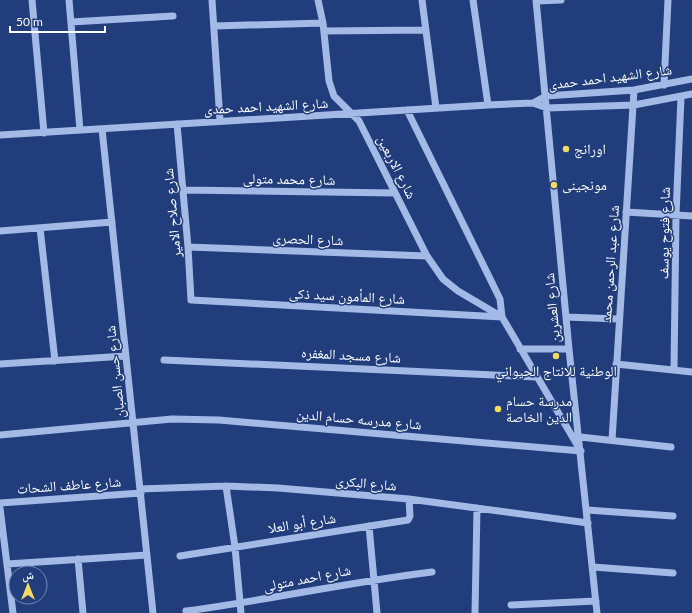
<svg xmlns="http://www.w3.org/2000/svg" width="692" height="613" viewBox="0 0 692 613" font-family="Lato,'Noto Naskh Arabic',sans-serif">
  <rect width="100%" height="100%" fill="#213d7b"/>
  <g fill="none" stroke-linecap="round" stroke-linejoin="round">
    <path stroke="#a3b9e6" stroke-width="7" d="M32,0l12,133
      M69,0l11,130
      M212,0l8,121
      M318,0l5,23 6,58 5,15 25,25 68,135 16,23 15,12 44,26 77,131
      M422,0l14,108
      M473,0l15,105
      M536,0l33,349 28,264
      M537,1l24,-1
      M71,22l102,-6
      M214,26l109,-3
      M324,31l101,-1
      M664,85l4,-85
      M533,103l13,-7 88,-6 58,-11
      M177,124l11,123 3,53 311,17 -2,-18 -93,-189
      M102,129l51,484
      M0,135l488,-30 45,-2 14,5 87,-3 58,-11
      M183,190l212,3
      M626,212l66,4
      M40,228l15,133
      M0,231l112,-9
      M188,247l239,9
      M566,317l53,2
      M520,349h49
      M164,360l373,17
      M0,364l126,-8
      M616,364l76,8
      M674,370l2,-155 5,-118
      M0,435l172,-16 47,1 362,31
      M580,437l91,10
      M612,440l22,-350
      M226,486l9,61 6,66
      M140,489l86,-3 52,2 131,11 179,24
      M0,503l141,-10
      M0,508l13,105
      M587,510l86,6
      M369,526l8,87
      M180,556l228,-36 2,-4 -1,-17
      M78,559l5,54
      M7,564l140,-9
      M593,567l80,6
      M511,605l85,-4
      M186,611c82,-11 164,-29 246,-39
      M475,613l2,-105"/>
  </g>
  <g fill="#f2da64" stroke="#213d7b" stroke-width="1.5">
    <circle cx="566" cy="149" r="4"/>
    <circle cx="554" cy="185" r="4"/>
    <circle cx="556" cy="356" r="4"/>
    <circle cx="498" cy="409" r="4"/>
  </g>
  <g text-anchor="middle" stroke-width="3" stroke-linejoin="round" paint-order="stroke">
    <g font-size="14" fill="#fff" stroke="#213d7b">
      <text transform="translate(610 77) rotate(-7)" y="5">شارع الشهيد احمد حمدى</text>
      <text transform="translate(266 106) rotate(-3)" y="5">شارع الشهيد احمد حمدى</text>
      <text transform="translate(397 167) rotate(63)" y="5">شارع الاربعين</text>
      <text transform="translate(289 179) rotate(1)" y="5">شارع محمد متولى</text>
      <text transform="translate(172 213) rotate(-95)" y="5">شارع صلاح الامير</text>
      <text transform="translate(664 233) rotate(-89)" y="5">شارع فتوح يوسف</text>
      <text transform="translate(308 239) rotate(2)" y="5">شارع الحصرى</text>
      <text transform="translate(610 264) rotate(-86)" y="5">شارع عبد الرحمن محمد</text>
      <text transform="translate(347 296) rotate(3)" y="5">شارع المأمون سيد ذكى</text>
      <text transform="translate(552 308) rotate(-95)" y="5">شارع العشرين</text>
      <text transform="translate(351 355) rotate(3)" y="5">شارع مسجد المغفره</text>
      <text transform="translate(115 372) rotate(-96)" y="5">شارع حسن الصبان</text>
      <text transform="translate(359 419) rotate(5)" y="5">شارع مدرسه حسام الدين</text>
      <text transform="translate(366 483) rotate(5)" y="5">شارع البكرى</text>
      <text transform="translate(69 485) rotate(-4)" y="5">شارع عاطف الشحات</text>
      <text transform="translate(302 523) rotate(-9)" y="5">شارع أبو العلا</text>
      <text transform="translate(307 578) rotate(-11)" y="5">شارع احمد متولى</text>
    </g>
    <g font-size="14" fill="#fff" stroke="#213d7b" text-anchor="start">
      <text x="574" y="154">اورانج</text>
      <text x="562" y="190">مونجينى</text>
      <text x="556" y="376" text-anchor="middle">الوطنية للانتاج الحيواني</text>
      <text x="506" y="406">مدرسة حسام<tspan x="506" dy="16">الدين الخاصة</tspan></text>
    </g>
  </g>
  <g transform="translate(28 585)"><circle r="19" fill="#213d7b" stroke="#7a8bb0"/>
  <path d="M0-3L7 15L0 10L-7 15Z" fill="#f2da64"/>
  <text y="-6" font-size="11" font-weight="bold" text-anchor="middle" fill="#ffffff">ش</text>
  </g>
  <path d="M10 26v6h95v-6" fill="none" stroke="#ffffff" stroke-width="2"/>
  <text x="16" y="26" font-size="12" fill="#ffffff" stroke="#213d7b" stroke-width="3" paint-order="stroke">50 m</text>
</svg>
